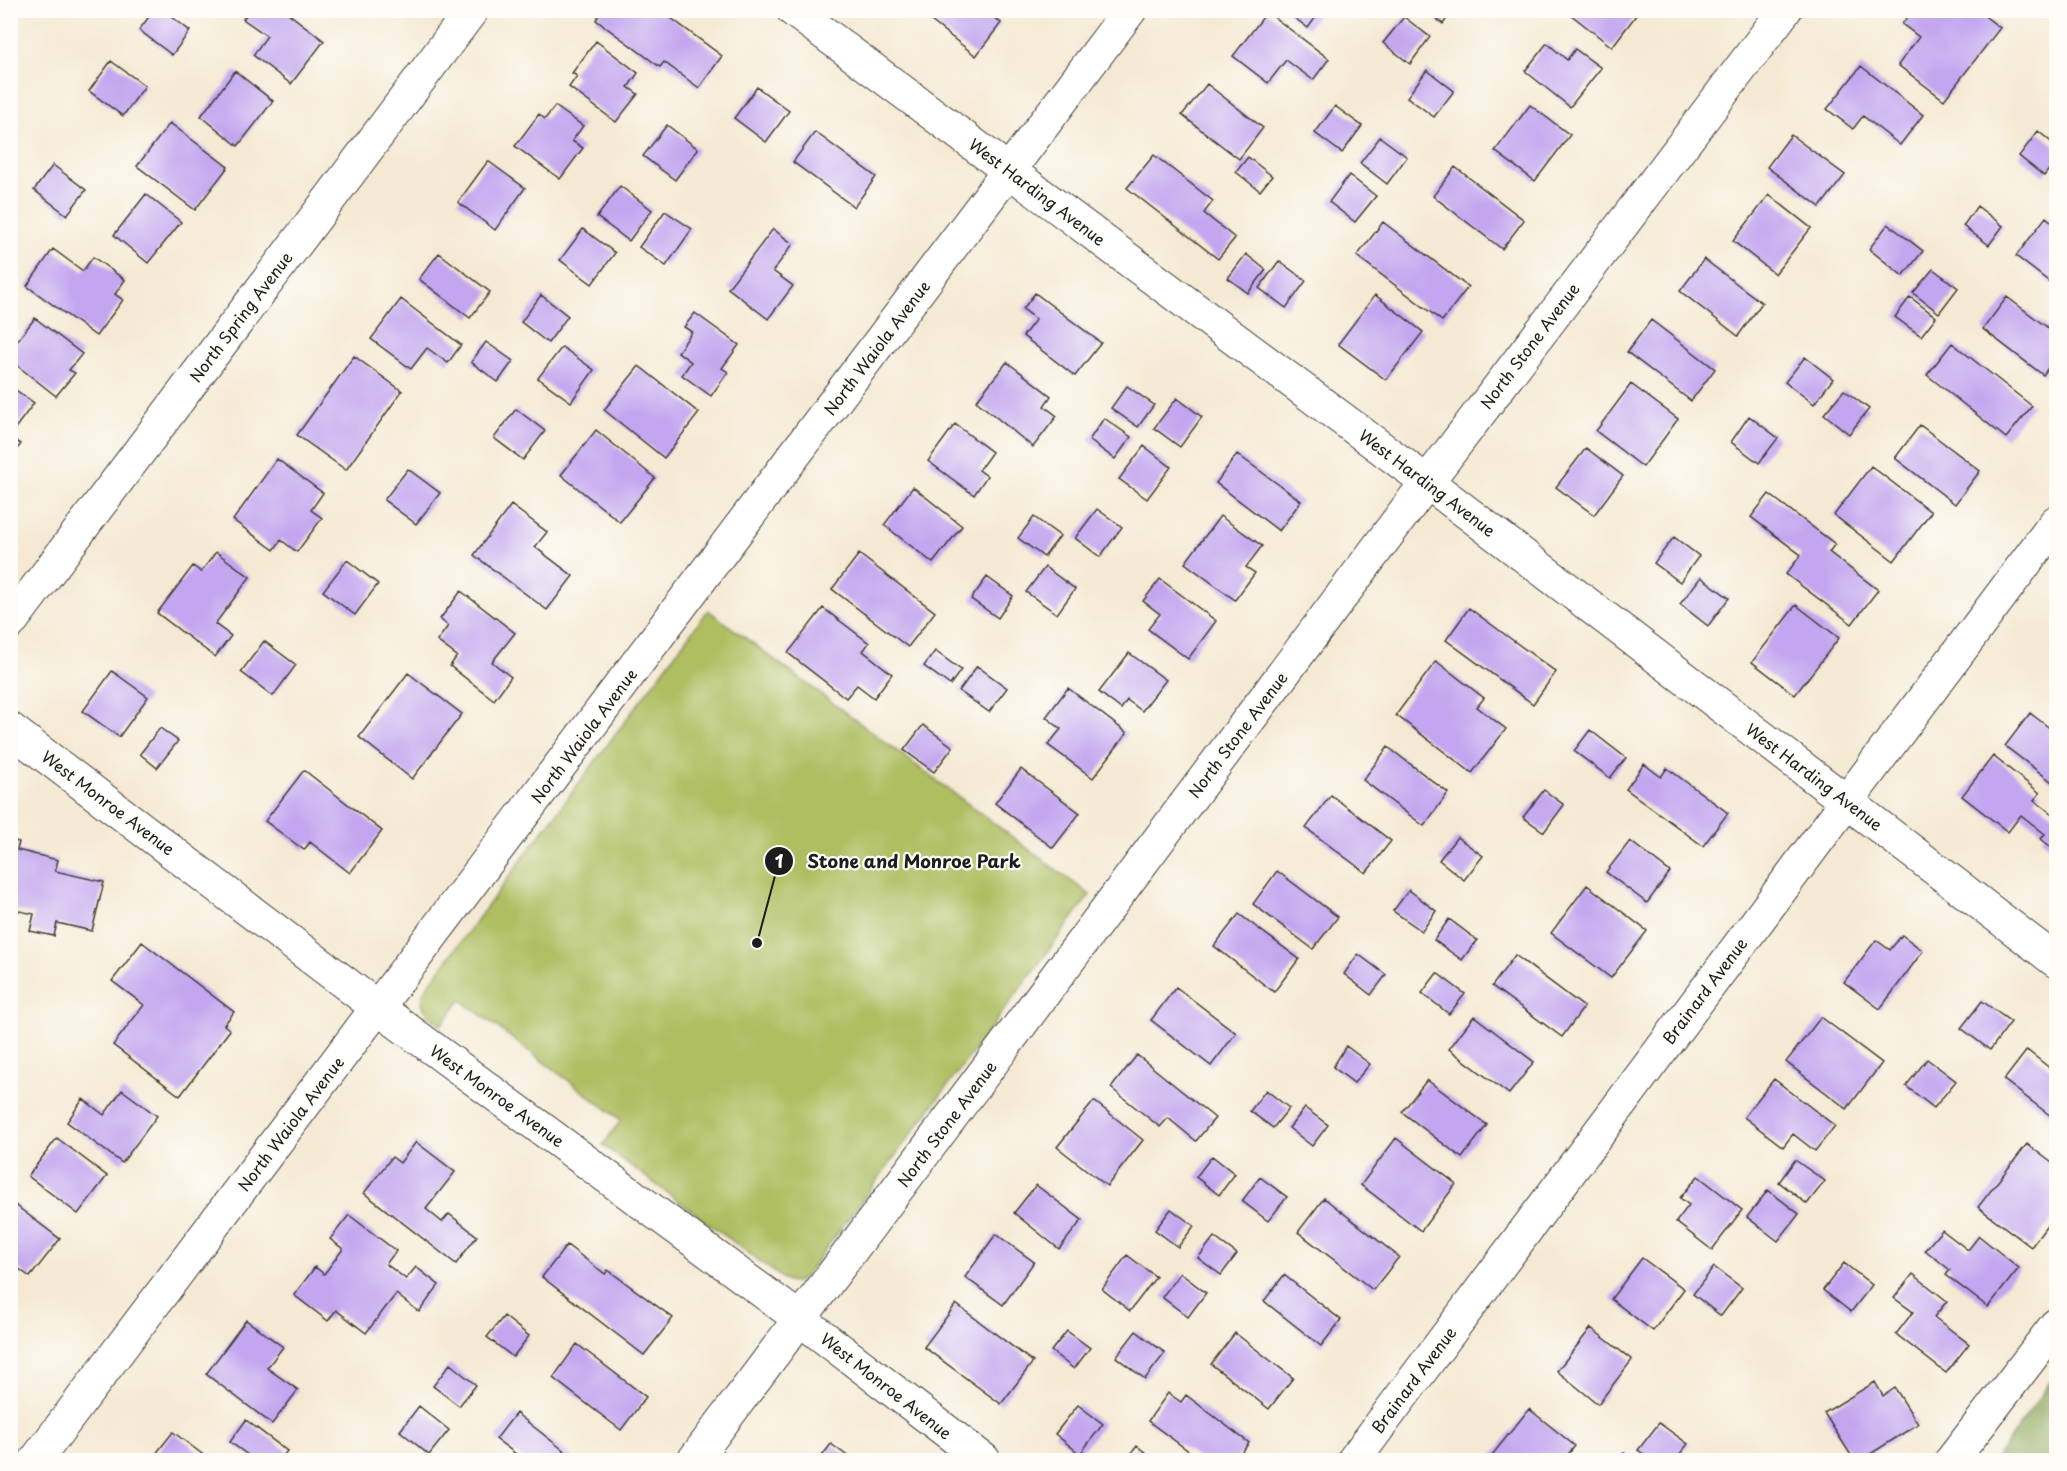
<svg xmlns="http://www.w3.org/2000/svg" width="2067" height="1471" viewBox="0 0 2067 1471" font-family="'Playpen Sans',sans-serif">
  <rect width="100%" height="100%" fill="#fdfcf7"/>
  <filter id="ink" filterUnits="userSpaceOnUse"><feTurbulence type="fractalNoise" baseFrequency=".0167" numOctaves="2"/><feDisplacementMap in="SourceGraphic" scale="12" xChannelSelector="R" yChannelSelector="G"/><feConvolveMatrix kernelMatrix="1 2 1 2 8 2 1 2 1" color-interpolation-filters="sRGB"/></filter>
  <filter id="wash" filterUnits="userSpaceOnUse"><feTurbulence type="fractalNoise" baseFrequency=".008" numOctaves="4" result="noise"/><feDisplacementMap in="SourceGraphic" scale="24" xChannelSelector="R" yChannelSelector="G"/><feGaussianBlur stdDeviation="1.35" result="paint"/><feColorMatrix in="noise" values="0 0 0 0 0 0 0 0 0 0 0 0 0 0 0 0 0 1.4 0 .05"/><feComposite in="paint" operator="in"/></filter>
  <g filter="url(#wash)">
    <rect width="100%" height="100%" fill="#f5e9d3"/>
    <path fill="#aebe61" stroke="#656d3e" stroke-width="1.5" d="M708,610l382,285 -286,383 -9,5 -10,-3 -182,-135 18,-25 -160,-120 -20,25c-12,-9 -23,-17 -17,-34z"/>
    <path fill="#8aa557" stroke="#53603a" stroke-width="1.5" d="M2056,1374v86h-61z"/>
    <g id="blocks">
      <path fill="#c3a6ef" d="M154,10h9l27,21 -18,24 -33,-25z
        M250,10h34l40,31 -33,43 -38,-29 14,-19 -24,-17z
        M602,10h58l62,46 -23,32 -35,-26 -4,5 -64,-47z
        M917,10h67l17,13 -25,33z
        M1284,10h37l-13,18z
        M1425,10h28l-10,14z
        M1565,10h75l-28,37z
        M1913,10h64l23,18 -56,72 -46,-35 21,-28 -17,-13z
        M1267,12l62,47 -16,21 -27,-20 -18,23 -35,-27z
        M1404,17l26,20 -20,27 -27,-21z
        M596,41l42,32 -10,14 10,7 -22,28 -47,-35 8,-11 -5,-3z
        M1547,43l20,17 8,-11 26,19 -31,39 -45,-36z
        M111,61l34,25 -22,30 -34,-25z
        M1861,66l62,49 -23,30 -37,-29 -10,13 -26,-20z
        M1427,70l27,21 -20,26 -27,-20z
        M235,71l38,30 -35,45 -37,-30z
        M1207,84l56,44 -24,31 -57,-44z
        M757,87l32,24 -23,31 -32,-24z
        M1530,105l40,30 -35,46 -40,-30z
        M555,106l28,20 -11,15 11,7 -23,31 -45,-33 24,-32 6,5z
        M1335,106l27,20 -20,27 -27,-20z
        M170,123l58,44 -33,43 -58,-44z
        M667,125l31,24 -23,31 -32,-24z
        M2038,131l18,15v14l-12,16 -25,-20z
        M815,132l61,45 -22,30 -61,-45z
        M1791,135l54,40 -25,32 -53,-40z
        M1380,137l27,20 -20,27 -27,-21z
        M1154,155l59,46 -9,12 31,25 -17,21 -91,-71z
        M1248,157l24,19 -12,15 -24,-19z
        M488,161l37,27 -30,42 -37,-28z
        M53,165l33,25 -19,25 -33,-25z
        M1455,167l69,53 -22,29 -69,-53z
        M1349,175l27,21 -21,26 -26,-20z
        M620,186l32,24 -23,31 -32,-24z
        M146,194l35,28 -33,41 -34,-28z
        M1769,195l42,33 -36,46 -42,-33z
        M1977,206l26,20 -14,19 -26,-19z
        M665,211l27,18 -26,37 -27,-19z
        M2046,217l10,9v61l-40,-31z
        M1383,222l85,65 -26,34 -85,-65z
        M1888,224l35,27 -20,25 -34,-27z
        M583,229l32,24 -23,31 -32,-24z
        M773,229l20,15 -20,27 20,15 -25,33 -40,-31z
        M53,249l30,22 10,-14 32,23 -10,14 8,6 -27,36 -69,-50z
        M439,253l51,39 -20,26 -51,-39z
        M1246,254l20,16 -18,23 -20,-15z
        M1704,259l58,44 -24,33 -58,-45z
        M1279,261l27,20 -20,27 -27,-20z
        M1933,269l25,19 -19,25 -26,-20z
        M1035,293l66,50 -26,33 -52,-40 13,-17 -13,-10z
        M541,295l27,21 -20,27 -27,-21z
        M1375,295l48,37 -37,48 -48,-36z
        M1910,297l26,20 -15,19 -26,-19z
        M2007,297l49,37v23l-13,18 -60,-46z
        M401,299l60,46 -13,18 -21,-15 -16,21 -40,-30z
        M695,313l44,32 -17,23 6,4 -17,24 -29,-21 9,-13 -13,-10 14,-20 -8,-5z
        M35,318l47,36 -13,16 6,3 -19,23 -46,-36v-10z
        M1651,320l64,49 -24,32 -64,-49z
        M486,342l27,19 -15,21 -27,-20z
        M1952,343l80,63 -26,32 -79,-63z
        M562,347l32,23 -23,32 -33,-24z
        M354,356l48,35 -56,79 -49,-35z
        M1805,357l28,22 -19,25 -29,-22z
        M1007,362l44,34 -7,10 13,10 -24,31 -57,-46z
        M639,366l60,47 -35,45 -60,-48z
        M1631,384l47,35 -35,48 -47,-36z
        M10,386l24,17 -24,32z
        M1127,386l27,19 -16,22 -27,-19z
        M1844,390l25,19 -20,25 -25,-20z
        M1177,398l25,19 -22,30 -26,-19z
        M516,409l29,22 -22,29 -29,-22z
        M1749,416l29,22 -19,25 -28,-21z
        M1104,418l27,19 -16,22 -26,-19z
        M955,424l37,28 -13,18 8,6 -13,19 -46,-34z
        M1920,425l60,46 -25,33 -60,-46z
        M596,430l59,48 -35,44 -59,-47z
        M10,437l11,7 -11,14z
        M1144,446l27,21 -24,32 -28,-20z
        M1586,448l37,28 -29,39 -38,-28z
        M1237,454l64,47 -22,30 -63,-48z
        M277,459l46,34 -12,17 11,8 -25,34 -16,-12 -7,10 -41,-30z
        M1871,466l60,46 -37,49 -60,-46z
        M408,469l32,24 -24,31 -32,-24z
        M913,487l49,39 -29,37 -49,-38z
        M1769,494l66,50 -6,8 49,38 -26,34 -66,-50 15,-19 -50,-38z
        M511,505l36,27 -12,15 38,29 -26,34 -73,-55z
        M1097,509l25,18 -22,30 -25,-19z
        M1220,516l42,30 -16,21 9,6 -20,27 -50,-37z
        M1034,517l26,19 -16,21 -26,-19z
        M1674,537l25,19 -19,26 -26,-19z
        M216,552l34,25 -35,47 16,12 -16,21 -58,-44 36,-47 8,6z
        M859,554l76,58 -27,35 -76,-58z
        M347,560l31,24 -23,31 -32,-24z
        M1045,567l30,22 -18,25 -31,-22z
        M987,577l26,19 -15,22 -27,-19z
        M1701,577l28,21 -21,28 -28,-22z
        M1160,579l56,42 -28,38 -40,-30 12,-15 -17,-13z
        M461,591l54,42 -23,29 19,15 -17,23 -44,-34 7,-10 -20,-15 11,-15 -8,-7z
        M1796,605l43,33 -44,57 -43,-33z
        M823,608l46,35 -6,8 29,23 -18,24 -17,-13 -11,13 -58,-45z
        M1469,608l87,64 -23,32 -87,-64z
        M264,641l32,24 -23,31 -32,-24z
        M935,651l26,19 -11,15 -26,-19z
        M1129,653l37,27 -24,31 -15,-11 -6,9 -22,-17z
        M1436,661l48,37 -7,9 29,22 -34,44 -76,-58z
        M977,666l30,22 -18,24 -30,-21z
        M112,671l36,26 -29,40 -36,-26z
        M408,673l54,41 -50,65 -53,-42z
        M1068,688l59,45 -34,45 -45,-33 13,-16 -15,-12z
        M2030,713l26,20v52l-51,-39z
        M923,725l30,22 -19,25 -30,-22z
        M160,728l18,13 -21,27 -17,-14z
        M1590,730l36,28 -16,20 -36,-27z
        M1388,747l60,46 -24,33 -61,-46z
        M1993,756l47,37 -6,7 22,17v34l-15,-12 4,-5 -24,-19 -13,17 -46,-36z
        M1644,764l17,13 6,-9 61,45 -25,33 -77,-57z
        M1021,769l59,44 -27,35 -58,-45z
        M304,770l78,61 -32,42 -40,-31 -6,8 -39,-29z
        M1544,790l20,15 -20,27 -21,-15z
        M1331,795l60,46 -25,32 -60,-45z
        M1457,837l26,19 -19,24 -25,-20z
        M10,840l9,2 -2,8 41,10 -3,11 49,11 -12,49 -35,-8 -3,13 -24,-5 4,-17 -24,-5z
        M1630,841l40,31 -23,31 -41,-31z
        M1277,871l61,46 -25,32 -60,-45z
        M1587,885l60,46 -36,47 -60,-45z
        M1409,890l27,21 -14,20 -29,-20z
        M1239,914l60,45 -25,33 -60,-46z
        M1449,919l28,21 -15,20 -28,-20z
        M1902,935l21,16 -43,58 -36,-27 32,-42 14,10z
        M142,942l92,70 -10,13 6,5 -50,66 -67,-51 31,-40 -32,-24z
        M1358,954l28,21 -15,20 -27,-21z
        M1515,955l69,52 -22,30 -70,-51z
        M1437,973l28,21 -16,20 -27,-21z
        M1176,987l60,46 -25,33 -60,-46z
        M1982,1001l29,21 -21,28 -29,-22z
        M1474,1016l60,46 -25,32 -60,-45z
        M1821,1017l61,46 -35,46 -61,-47z
        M1346,1046l24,18 -16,19 -21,-16z
        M2027,1050l29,23v47l-52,-40z
        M1137,1055l78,63 -19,23 -28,-23 -8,9 -49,-39z
        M1927,1059l29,22 -22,27 -28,-22z
        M1774,1079l61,47 -20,25 -22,-17 -10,13 -39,-30z
        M1427,1080l60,45 -25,33 -60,-46z
        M122,1090l35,26 -35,47 -55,-41 16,-23 21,16z
        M1266,1090l23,18 -16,20 -23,-17z
        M1094,1101l49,39 -36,46 -50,-39z
        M1305,1108l23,17 -16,21 -23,-18z
        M57,1138l50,38 -29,38 -50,-38z
        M1396,1138l60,46 -35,47 -60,-46z
        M416,1142l39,30 -29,37 16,13 7,-8 28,22 -21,28 -92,-71 28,-36 8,6z
        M2027,1144l29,22v48l-25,33 -53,-40z
        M1212,1156l23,18 -16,21 -23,-18z
        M1795,1160l30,21 -18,23 -28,-22z
        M1698,1176l44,34 -30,40 -36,-28 13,-17 -9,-7z
        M1260,1177l27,20 -19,24 -26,-20z
        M1036,1185l46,35 -23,29 -45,-36z
        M1768,1190l31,24 -21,27 -31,-24z
        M1324,1198l75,59 -26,33 -75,-58z
        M10,1201l50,38 -30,38 -20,-15z
        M1171,1209l23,17 -16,21 -23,-17z
        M349,1215l47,36 -10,13 20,15 10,-12 23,18 -20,27 -23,-18 -30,39 -30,-23 -8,11 -34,-26 21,-28 9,7 19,-25 -13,-10z
        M1942,1230l26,20 11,-14 40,32 -31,39 -42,-32 4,-5 -25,-20z
        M996,1234l38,28 -31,43 -38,-28z
        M1214,1237l23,17 -16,21 -23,-17z
        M567,1245l38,29 3,-4 65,48 -29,37 -102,-78z
        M1127,1255l29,22 -26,34 -28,-22z
        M1642,1258l42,31 -31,42 -42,-32z
        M1844,1263l28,22 -21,27 -28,-22z
        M1714,1267l28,21 -21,28 -28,-22z
        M1180,1273l26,20 -18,24 -26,-20z
        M1913,1274l34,27 -13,16 35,27 -23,29 -50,-39 17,-22 -19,-14z
        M1284,1275l57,45 -20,26 -57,-45z
        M956,1304l77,58 -32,42 -77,-57z
        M504,1316l25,20 -16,21 -26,-20z
        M246,1320l37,27 -16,21 31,22 -26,34 -66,-50z
        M1591,1328l41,32 -34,44 -41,-33z
        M1067,1331l23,17 -16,21 -23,-18z
        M1136,1331l29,22 -20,26 -29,-22z
        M1235,1333l58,45 -24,31 -58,-45z
        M577,1344l69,53 -25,33 -68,-52z
        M450,1364l26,21 -17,21 -26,-20z
        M1875,1382l8,14 12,-8 23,36 -57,36h-7l-30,-47z
        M1168,1393l13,9 5,-7 63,48 -13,17h-35l-53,-39z
        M1078,1405l25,19 -23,30 -25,-20z
        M419,1406l30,24 -20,25 -29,-24z
        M1529,1409l46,37 -12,14h-64l-7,-5z
        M516,1413l60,47h-52l-28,-21z
        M246,1420l41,31 -7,9h-25l-25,-18z
        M1659,1423l29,21 -13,16h-23l-14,-10z
        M173,1432l37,28h-59z
        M831,1444l22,16h-34z
        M1137,1446l18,14h-29z
        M1624,1453l9,7h-15z"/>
    </g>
  </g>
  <g filter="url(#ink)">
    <use href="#blocks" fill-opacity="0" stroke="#3d3b37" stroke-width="1.5"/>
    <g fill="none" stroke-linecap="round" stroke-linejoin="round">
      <g stroke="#3d3b37" stroke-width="35">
        <path id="minor" d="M793,10l634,472 629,479
          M10,623l462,-613
          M10,729l368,279 422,311 184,141
          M36,1460l1094,-1450
          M694,1460l733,-978 358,-472
          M1354,1460l702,-938
          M1952,1460l104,-135"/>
      </g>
      <use href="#minor" stroke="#fff" stroke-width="33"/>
    </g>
  </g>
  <g text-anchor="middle" stroke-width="4.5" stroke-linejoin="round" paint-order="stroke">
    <g font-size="16" fill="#1c1c1c" stroke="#fdfcf7">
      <text transform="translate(1037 192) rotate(37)" y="6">West Harding Avenue</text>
      <text transform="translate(241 317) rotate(-53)" y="6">North Spring Avenue</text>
      <text transform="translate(1530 346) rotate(-53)" y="6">North Stone Avenue</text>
      <text transform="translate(877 348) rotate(-53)" y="6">North Waiola Avenue</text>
      <text transform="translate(1427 483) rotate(37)" y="6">West Harding Avenue</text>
      <text transform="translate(1238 735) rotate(-53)" y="6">North Stone Avenue</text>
      <text transform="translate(584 736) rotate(-53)" y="6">North Waiola Avenue</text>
      <text transform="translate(1814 777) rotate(37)" y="6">West Harding Avenue</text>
      <text transform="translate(108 803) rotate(37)" y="6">West Monroe Avenue</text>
      <text transform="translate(1705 991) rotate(-53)" y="6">Brainard Avenue</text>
      <text transform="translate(497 1096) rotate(36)" y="6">West Monroe Avenue</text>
      <text transform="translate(291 1124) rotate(-53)" y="6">North Waiola Avenue</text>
      <text transform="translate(947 1124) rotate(-53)" y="6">North Stone Avenue</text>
      <text transform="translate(1414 1380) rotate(-53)" y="6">Brainard Avenue</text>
      <text transform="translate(886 1386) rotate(38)" y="6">West Monroe Avenue</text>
    </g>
  </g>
  <path fill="none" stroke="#1c1c1c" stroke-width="2" d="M757 943L779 861"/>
  <g fill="#1c1c1c" stroke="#fdfcf7" stroke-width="2">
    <circle cx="757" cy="943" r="6"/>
    <circle cx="779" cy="861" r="15"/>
  </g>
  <g font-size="18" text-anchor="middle" font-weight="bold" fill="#fff">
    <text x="779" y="868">1</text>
  </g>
  <g font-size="18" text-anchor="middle" font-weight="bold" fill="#1c1c1c" stroke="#fdfcf7" stroke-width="4.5" stroke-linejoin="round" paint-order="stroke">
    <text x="914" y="868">Stone and Monroe Park</text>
  </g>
  <rect width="2067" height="1471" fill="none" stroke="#fdfcf7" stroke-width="36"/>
</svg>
